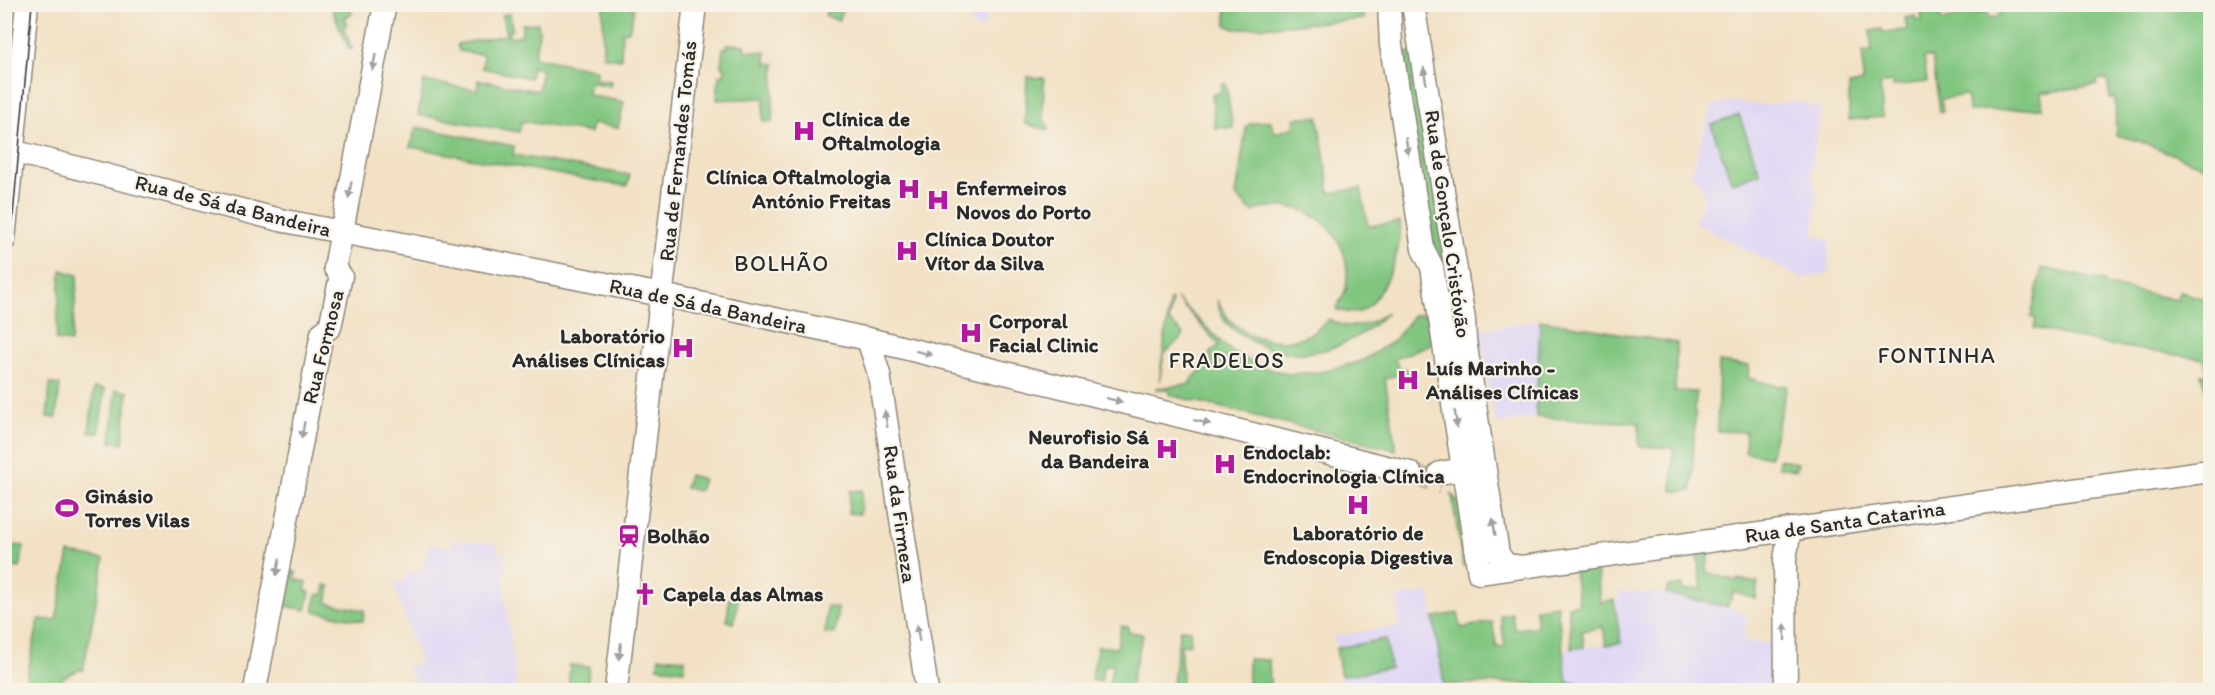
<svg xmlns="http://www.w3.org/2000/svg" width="2215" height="695" viewBox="0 0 2215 695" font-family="Itim,sans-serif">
  <rect width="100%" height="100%" fill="#f7f3e8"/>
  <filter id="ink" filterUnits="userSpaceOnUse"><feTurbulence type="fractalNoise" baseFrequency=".0167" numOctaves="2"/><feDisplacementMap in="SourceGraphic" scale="12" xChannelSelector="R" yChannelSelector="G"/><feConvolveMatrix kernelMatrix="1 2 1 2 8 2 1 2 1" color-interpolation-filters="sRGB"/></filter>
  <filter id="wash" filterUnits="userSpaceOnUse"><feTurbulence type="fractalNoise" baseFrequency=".008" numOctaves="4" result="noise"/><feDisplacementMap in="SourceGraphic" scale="24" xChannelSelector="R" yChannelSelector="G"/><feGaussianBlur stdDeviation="1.35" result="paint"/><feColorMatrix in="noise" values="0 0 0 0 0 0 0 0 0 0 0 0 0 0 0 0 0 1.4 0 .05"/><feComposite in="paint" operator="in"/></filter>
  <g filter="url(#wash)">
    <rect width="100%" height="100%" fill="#f2e1c5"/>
    <path fill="#dfd5f5" d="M973,4l13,1 -1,23 -14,-1z
      M1796,101l25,8 -10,62 6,24 -4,40 16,4v32l-3,3 -25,4 -106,-55 7,-17 2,-12 -4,-12 -9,-8 21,-69 21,-3 32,3z
      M1540,320l-4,97 -40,7 -16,-94z
      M453,540l45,4 -2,8 10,1 -2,34 13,103h-95l-16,-22 14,-5 -27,-81h11l2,-10 15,1 8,-29 23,3z
      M1618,592l43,1 66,14 20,8 -4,26 30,3 1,46h-196l-1,-8h-10l-4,-32 58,-7 -7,-43 5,-1z
      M1429,593l16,97h-102l-9,-54 66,-10 -3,-29z
      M1881,684v6h-58l36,-5z"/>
    <path fill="#81c680" stroke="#567856" stroke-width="1.5" d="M2036,4h136l1,2 8,1 1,-2h28v164l-71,-28 -23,-6 -1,-37h-5l-3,-19 -11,1 1,5 -56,8 2,15 -74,3 -3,-16 -25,4 2,12 -3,1 -8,-55h-8l3,25 -34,4 -1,-4 -12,2 3,33 -34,3v-35l14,-3v-30l9,-1 -2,-20 12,-2v3l25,-2 -2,-12 10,-2 1,5 6,-1 -1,-6h2v-4l15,-3 3,13 29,-6 -1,-9h4l2,9 10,-2 -1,-7h2l3,13 11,-2 -3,-11h26l1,2z
      M336,5h13l3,9 -7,3 2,8 -4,1 9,23h-3l-18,-42z
      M603,5h21l10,4 -5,22 -7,1 -1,27 -18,-3z
      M830,5h14l-6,16 -13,-6z
      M1226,5l87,-1 50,7 1,8 -130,10 -8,-4z
      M510,14l2,16 -4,1 2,6 12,-2v-11l16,-1 1,10 -5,24 63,13 -2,9 16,2 -1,5 -20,-4 -2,13 36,7 -6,26 -26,-5 -2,10 -68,-12 -3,11 -101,-17 6,-34 53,9 1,-10 60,11 4,-22 -10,-2 -2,11 -48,-10 2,-13 -25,-4 -2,-7 49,-9 -4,-20z
      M727,44l18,1 1,6 20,1v11l9,1 -3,58 -9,-1 1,-23 -47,2 2,-25h5l1,-8 -4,-1 2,-18h4z
      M1402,52l12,1 39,248 -12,-7z
      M1027,77l17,1 -1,41 6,8v3l-24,-6z
      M1221,84h5l7,44h-18l-3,-34 9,-1z
      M1739,115l21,58 -28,10 -21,-58z
      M1301,117h17l12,76 31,-5 7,38 32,-4c0,4 1,9 0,14 -1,19 -21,70 -41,76 -8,2 -15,0 -23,-3 3,-6 8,-14 10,-21 9,-56 -42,-96 -94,-76l-16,-16 10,-68 3,-4 21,-4 5,13 20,-6 -1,-8z
      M416,127l98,19 -1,9 117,20 -3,11 -21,-3 -196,-36z
      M2042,268l63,13v4l73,15 2,-8 30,8v103l-9,-29h7l-4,-15 -101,-15 -69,-16 2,-10 -5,-1z
      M61,270l17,5 -7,67 -15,-2z
      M1177,299l55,53 29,15 28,7 32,-2 41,-11 31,-20 20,-25 10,-3 4,2 4,29 -37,15 6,10 6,-1 1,5 -22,5 11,72 -226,-55 -3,-6 -11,1 1,-2 35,-4 -2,-3 22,-22 -3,-5 10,-9z
      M1170,300h2l-3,21 15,14 -20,19 -5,28z
      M1217,300c4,7 8,15 13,20 20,21 55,27 80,14 7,-3 13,-10 19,-15 20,13 40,7 58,-7 -38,41 -96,55 -144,24 -16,-11 -23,-17 -26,-36z
      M1540,320l137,23 -2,48 21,1 -4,99h-20l1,-43 -34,-2v-23l-103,-6z
      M1719,362l30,4 -1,12 32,9 1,-2 6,1 -17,71 -25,-5 1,-20 -29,-1z
      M50,384l10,1 -4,33 -9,-1z
      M94,388l11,1 -6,44 -10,-1z
      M116,390l12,2 -5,51 -12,-1z
      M1779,459l19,4 -2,7 -18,-3z
      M689,475l14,4 -4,12 -14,-3z
      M862,490l-2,24 -12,-1 2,-22z
      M1452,495l8,9 7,60 -4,2z
      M11,545l13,1 -4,22 -15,-2v-19l6,1z
      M1710,552l-4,20 31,9 1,-2 20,4 -3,16 -21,-7 -7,15 -61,-13 2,-7 15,-2 1,6 18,-3 -5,-34z
      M69,553l35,6 -21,112 -2,-2 -19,9v5l-15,7 -22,-5 14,-66 17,1z
      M1597,569l3,33 14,-2 7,43 -15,2 -3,-18 -21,4 2,16 -12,2 -4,-43 11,-2 -5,-32z
      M288,570l8,2 -1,7 12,3 -2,9 5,1 -4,18 -25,-5z
      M325,585l5,1 -3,17 37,7 -1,11 -50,-10 4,-17 6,1z
      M729,598l9,1 -4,24 -7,-2z
      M1557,605l10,77h10l1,8h-42l-1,-7 -91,1 -11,-67 25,-4 3,15 31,-6 5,26 8,-2 -5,-31 12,-2 2,16 23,-2 -2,-18z
      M827,606l11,2 -3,26 -10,-1z
      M1121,626l7,1v5l15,2 -14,56h-21l5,-25h-9l-3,17 -10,-2 7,-34 19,2z
      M1180,629l11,1 -1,14 -9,1 1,45h-10z
      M1386,639l4,29 -49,8 -5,-28z
      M659,657l26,2 -1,11 -27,-3z
      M1248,659l21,1 1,27 -22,1z
      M570,665l19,2 -2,23h-19z"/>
  </g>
  <g filter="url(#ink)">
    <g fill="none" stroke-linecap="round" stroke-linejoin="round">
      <path stroke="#cabda6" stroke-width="22" stroke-dasharray="22 11" stroke-linecap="butt" d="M1410,473l32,11"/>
      <g stroke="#8e8678" stroke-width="25">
        <path id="secondary" d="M1389,4l2,41 32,204 9,18 47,306 731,-102
          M1413,4l51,316 1,20 33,214 8,11 16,2
          M4,149l276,71 382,75 206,44 542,134
          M4,240l23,-236
          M868,339l11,35 48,316
          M1440,473l23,-4 11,-8
          M255,690l67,-357 8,-6 11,-51 -6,-8 50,-264
          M616,690l79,-686
          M1786,690l-1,-130 5,-31"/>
      </g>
      <use href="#secondary" stroke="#fff" stroke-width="22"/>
      <path stroke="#2b2b2b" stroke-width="1.5" d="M4,316l28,-312"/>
    </g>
    <defs><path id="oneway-solid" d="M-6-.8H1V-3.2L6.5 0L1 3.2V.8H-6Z" transform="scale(1.5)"/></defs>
    <g fill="#a0a0a0">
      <use href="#oneway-solid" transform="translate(374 62) rotate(101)"/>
      <use href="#oneway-solid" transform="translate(1425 76) rotate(-99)"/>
      <use href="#oneway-solid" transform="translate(1407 146) rotate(81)"/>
      <use href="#oneway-solid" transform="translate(350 190) rotate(100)"/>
      <use href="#oneway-solid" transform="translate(924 353) rotate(14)"/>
      <use href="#oneway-solid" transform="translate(1114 400) rotate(14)"/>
      <use href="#oneway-solid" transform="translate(886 419) rotate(-99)"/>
      <use href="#oneway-solid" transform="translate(1456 419) rotate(81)"/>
      <use href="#oneway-solid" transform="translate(1202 422) rotate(14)"/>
      <use href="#oneway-solid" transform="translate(303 430) rotate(100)"/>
      <use href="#oneway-solid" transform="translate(1494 527) rotate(-99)"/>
      <use href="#oneway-solid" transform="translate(278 567) rotate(101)"/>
      <use href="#oneway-solid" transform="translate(1785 632) rotate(-90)"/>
      <use href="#oneway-solid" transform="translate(918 633) rotate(-99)"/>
      <use href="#oneway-solid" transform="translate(620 651) rotate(97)"/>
    </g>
  </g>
  <defs>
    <g id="hospital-bare" transform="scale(1.8)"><path d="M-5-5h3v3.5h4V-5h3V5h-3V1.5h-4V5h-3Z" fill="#b5179e" stroke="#f7f3e8" stroke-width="2.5" paint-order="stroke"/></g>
    <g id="stadium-bare" transform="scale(1.8)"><path d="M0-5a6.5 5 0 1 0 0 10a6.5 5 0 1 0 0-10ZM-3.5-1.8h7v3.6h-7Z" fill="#b5179e" stroke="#f7f3e8" stroke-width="2.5" paint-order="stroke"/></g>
    <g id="station-bare" transform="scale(1.8)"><path d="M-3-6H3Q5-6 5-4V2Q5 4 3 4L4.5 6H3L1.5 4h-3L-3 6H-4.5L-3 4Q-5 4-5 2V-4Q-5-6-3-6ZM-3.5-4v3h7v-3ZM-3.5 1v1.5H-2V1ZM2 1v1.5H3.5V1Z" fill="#b5179e" stroke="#f7f3e8" stroke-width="2.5" paint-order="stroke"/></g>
    <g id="church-bare" transform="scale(1.8)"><path d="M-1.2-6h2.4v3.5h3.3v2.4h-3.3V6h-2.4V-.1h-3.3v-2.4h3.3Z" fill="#b5179e" stroke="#f7f3e8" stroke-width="2.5" paint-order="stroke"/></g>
  </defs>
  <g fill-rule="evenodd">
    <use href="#hospital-bare" x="804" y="131"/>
    <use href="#hospital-bare" x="909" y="189"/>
    <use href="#hospital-bare" x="938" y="200"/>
    <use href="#hospital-bare" x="907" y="251"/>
    <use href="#hospital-bare" x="971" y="333"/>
    <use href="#hospital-bare" x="683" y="348"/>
    <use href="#hospital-bare" x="1408" y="380"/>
    <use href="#hospital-bare" x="1167" y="449"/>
    <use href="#hospital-bare" x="1225" y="464"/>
    <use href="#hospital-bare" x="1358" y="505"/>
    <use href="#stadium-bare" x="67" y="508"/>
    <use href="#station-bare" x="629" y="536"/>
    <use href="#church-bare" x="645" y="594"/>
  </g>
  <g text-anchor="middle" stroke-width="4.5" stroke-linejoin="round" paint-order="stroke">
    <g font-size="21" font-weight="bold" fill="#2b2b2b" stroke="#f7f3e8" text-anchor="start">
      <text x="822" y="126">Clínica de<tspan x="822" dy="24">Oftalmologia</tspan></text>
      <text x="891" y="184" text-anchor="end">Clínica Oftalmologia<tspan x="891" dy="24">António Freitas</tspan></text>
      <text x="956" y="195">Enfermeiros<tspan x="956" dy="24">Novos do Porto</tspan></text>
      <text x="925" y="246">Clínica Doutor<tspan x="925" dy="24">Vítor da Silva</tspan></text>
      <text x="989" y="328">Corporal<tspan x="989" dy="24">Facial Clinic</tspan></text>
      <text x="665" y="343" text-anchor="end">Laboratório<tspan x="665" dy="24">Análises Clínicas</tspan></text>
      <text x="1426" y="375">Luís Marinho -<tspan x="1426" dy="24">Análises Clínicas</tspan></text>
      <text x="1149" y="444" text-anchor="end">Neurofisio Sá<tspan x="1149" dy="24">da Bandeira</tspan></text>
      <text x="1243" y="459">Endoclab:<tspan x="1243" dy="24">Endocrinologia Clínica</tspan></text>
      <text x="85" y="503">Ginásio<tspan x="85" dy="24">Torres Vilas</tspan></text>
      <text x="1358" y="540" text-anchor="middle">Laboratório de<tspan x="1358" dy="24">Endoscopia Digestiva</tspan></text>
      <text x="647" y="543">Bolhão</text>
      <text x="663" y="601">Capela das Almas</text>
    </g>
    <g font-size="21" fill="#2b2b2b" stroke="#f7f3e8">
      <text transform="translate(678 151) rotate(-84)" y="7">Rua de Fernandes Tomás</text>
      <text transform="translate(233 206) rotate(14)" y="7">Rua de Sá da Bandeira</text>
      <text transform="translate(1448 224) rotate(82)" y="7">Rua de Gonçalo Cristóvão</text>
      <text transform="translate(708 306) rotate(12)" y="7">Rua de Sá da Bandeira</text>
      <text transform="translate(323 347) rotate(-76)" y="7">Rua Formosa</text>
      <text transform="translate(900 514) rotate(82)" y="7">Rua da Firmeza</text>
      <text transform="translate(1845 522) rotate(-8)" y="7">Rua de Santa Catarina</text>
    </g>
    <g font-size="22" letter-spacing="1.5" fill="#2b2b2b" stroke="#f7f3e8">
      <text x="782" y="271">BOLHÃO</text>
      <text x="1937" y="363">FONTINHA</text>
      <text x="1227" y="368">FRADELOS</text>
    </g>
  </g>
  <rect width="2215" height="695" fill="none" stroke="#f7f3e8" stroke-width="24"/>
</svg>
